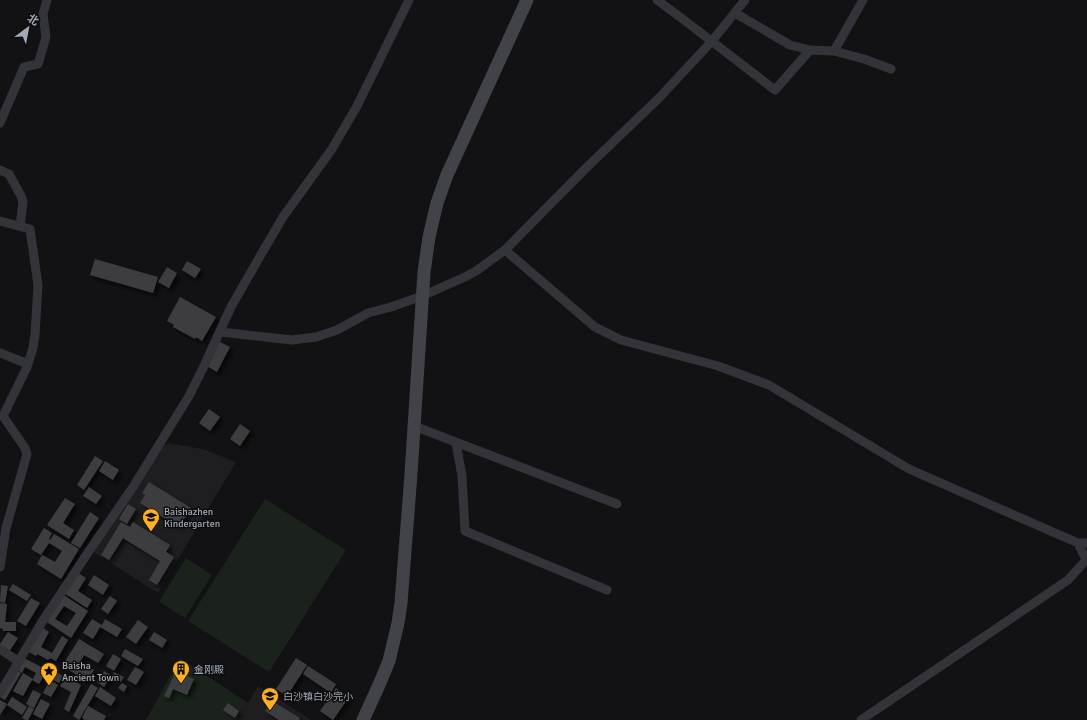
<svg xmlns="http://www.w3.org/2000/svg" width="1087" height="720" viewBox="0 0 1087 720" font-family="Signika,'Noto Sans SC',sans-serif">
  <defs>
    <filter id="shadow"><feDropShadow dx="3.5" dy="3.5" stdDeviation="2" flood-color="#0009"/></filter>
  </defs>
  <rect width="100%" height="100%" fill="#121214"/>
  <path fill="#1e1e21" d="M168,443l35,6 33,13 -78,131 -66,-42 28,-38 39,-65z
    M258,686l53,34h-73z"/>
  <path fill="#1a221b" d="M265,499l81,51 -77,122 -81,-51z
    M186,558l26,17 -27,43 -26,-16z
    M180,658l68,45 -10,17h-92z"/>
  <path fill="#3c3d41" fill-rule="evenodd" filter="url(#shadow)" d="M95,259l63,18 -5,16 -63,-18z
    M187,261l14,8 -6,9 -13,-8z
    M167,267l10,6 -8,15 -11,-6z
    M180,297l36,20 -14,24 -6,-4 -1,2 -22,-12 1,-2 -7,-4z
    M218,341l12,6 -13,25 -12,-7z
    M209,409l11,8 -10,14 -11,-8z
    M240,424l10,7 -10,15 -10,-7z
    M95,456l8,5 -19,29 -7,-5z
    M105,461l14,9 -6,10 -14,-9z
    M149,482l42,26 -12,19 -39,-24 5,-8 -3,-2z
    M89,487l13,9 -6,8 -13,-8z
    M65,498l10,6 -12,19 11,7 -5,9 -22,-14z
    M128,504l8,5 -9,15 -8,-5z
    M90,512l9,6 -19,30 -9,-5z
    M121,522l9,5 3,-5 37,23 -4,7 8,5 -17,28 -8,-5 11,-19 -37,-23 -14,22 -8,-5z
    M44,528l8,5 -3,6 1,1 4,-6 25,15 -18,30 -24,-15 5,-9 13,7 7,-11 -13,-8 -8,12 -10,-6z
    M77,572l9,6 -8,13 14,9 -5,8 -23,-15z
    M94,575l15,10 -6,10 -15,-10z
    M13,584l18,11 -4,6 -18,-11z
    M1,585l7,1 -3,17 -5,-1z
    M62,594l26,17 -17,27 -27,-18zM64,606l12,7 -9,13 -12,-7z
    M110,596l7,5 -9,13 -7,-5z
    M31,598l9,5 -14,23 -9,-5z
    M0,603l7,1 -2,18h11v9h-13v-2l-3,-1z
    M92,619l10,6 3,-6 17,10 -5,8 -17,-10 -7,12 -10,-6z
    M138,620l10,7 -12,17 -10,-7z
    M40,626l9,6 -8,15 11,6 10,-17 6,4 -12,21 -6,-3 -2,2 -11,-6 -1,2 -9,-5z
    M8,632l10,6 -9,14 -9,-6v-2z
    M154,632l13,8 -5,8 -13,-8z
    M79,639l25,15 -6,9 -14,-8 -4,7 14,8 -7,11 -25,-15z
    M125,649l18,10 -5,7 -17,-10z
    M113,654l8,5 -7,12 -8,-5z
    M20,656l29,15 -4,7 -2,-1 -4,7 -7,-4 -9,16 -10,-5 10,-18 10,6 3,-6 -11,-6 -3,6 -8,-5z
    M296,658l11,7 -20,31 -11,-7z
    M308,666l28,18 -5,9 -28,-19z
    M135,667l9,5 -8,13 -9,-5z
    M13,669l8,4 -16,27 -5,-3z
    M54,671l9,5 -4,7 -9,-5z
    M104,671l7,4 -7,12 -7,-5z
    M176,671l18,8 -7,16 -14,-6 -4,9 -5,-2z
    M114,672l10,5 -3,5 -9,-6z
    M66,676l15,9 -12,27 -5,-3 7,-17 -11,-6z
    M50,680l8,5 -7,12 -8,-4z
    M122,683l5,3 -3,6 -6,-4z
    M91,684l7,4 -19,32 -6,-4z
    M100,687l16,11 -5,8 -16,-10z
    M336,688l13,9 -16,23 -13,-9z
    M33,690l8,4 -7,14 -8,-4z
    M12,697l15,10 -5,8 -15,-10z
    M41,699l9,5 -8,15 -9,-5z
    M0,700l7,4 -7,11z
    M272,701l28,17 -1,2h-20l-14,-9z
    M228,703l11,8 -4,7 -12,-8z
    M29,706l5,3 -6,11h-2l-4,-2z
    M88,706l18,10 -2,4h-19l-3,-2z"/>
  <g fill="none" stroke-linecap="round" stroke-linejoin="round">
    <path stroke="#333439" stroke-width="9" d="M657,0l27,20 91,70 35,-40
      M735,13l55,32 20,5 24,1 29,-51
      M834,51l30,8 27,10
      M0,123l24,-56 14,-3 1,-3 7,-24 -3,-23 4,-14
      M0,170l9,4 12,22 2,6 -3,24
      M0,221l30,8 8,56 -3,50 -2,13 -6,19 -24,49 22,32 2,6 -21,74 -6,39
      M505,250l90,77 26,13 97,26 51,19 140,84 169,74h9
      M221,332l71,8 24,-3 21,-7 31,-17 23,-6 31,-11 43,-19 11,-6 29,-21 81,-82 73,-70 53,-57 33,-41
      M0,353l28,11
      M414,426l203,78
      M456,443l6,33 3,55 142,59
      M0,649l18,12
      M0,693l42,-71 47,-71 44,-64 56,-91 14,-28 28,-61 28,-49 24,-41 49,-68 25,-43 52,-106
      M861,720l207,-140 18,-20 -8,-17"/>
    <path stroke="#414349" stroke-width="13" d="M363,720l16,-35 10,-24 9,-38 3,-20 10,-129 13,-202 5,-35 8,-34 10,-28 80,-175"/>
  </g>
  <defs>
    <g id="school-pin" transform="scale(0.9)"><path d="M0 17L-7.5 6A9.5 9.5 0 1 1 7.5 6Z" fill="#fdb021" stroke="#0d0d0f"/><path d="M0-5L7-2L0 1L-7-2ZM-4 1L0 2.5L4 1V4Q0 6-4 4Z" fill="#111"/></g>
    <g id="building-pin" transform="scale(0.9)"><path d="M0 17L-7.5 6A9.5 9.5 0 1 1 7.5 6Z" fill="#fdb021" stroke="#0d0d0f"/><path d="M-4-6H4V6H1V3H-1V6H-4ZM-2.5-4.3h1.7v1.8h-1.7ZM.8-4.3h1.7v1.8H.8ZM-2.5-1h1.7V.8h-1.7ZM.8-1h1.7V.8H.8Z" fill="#111"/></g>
    <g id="sight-pin" transform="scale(0.9)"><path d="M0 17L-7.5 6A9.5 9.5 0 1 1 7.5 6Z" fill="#fdb021" stroke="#0d0d0f"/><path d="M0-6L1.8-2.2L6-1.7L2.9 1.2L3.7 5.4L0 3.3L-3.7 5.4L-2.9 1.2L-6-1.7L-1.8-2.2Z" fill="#111"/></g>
  </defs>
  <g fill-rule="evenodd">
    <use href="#school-pin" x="151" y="517"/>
    <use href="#building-pin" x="181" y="669"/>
    <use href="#sight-pin" x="49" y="671"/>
    <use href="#school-pin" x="270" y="696"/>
  </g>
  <g text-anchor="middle" stroke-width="3" stroke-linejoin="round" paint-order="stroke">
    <g font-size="10" fill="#a2a8b5" stroke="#0d0d0f" text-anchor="start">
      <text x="164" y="515">Baishazhen<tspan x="164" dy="12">Kindergarten</tspan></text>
      <text x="62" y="669">Baisha<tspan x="62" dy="12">Ancient Town</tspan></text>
      <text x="194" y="673">金刚殿</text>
      <text x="283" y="700">白沙镇白沙完小</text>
    </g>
  </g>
  <g transform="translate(28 28) rotate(32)" stroke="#0d0d0f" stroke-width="3" paint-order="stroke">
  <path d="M0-3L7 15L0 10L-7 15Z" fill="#a2a8b5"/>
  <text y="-6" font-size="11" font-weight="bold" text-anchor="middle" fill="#a2a8b5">北</text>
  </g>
</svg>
